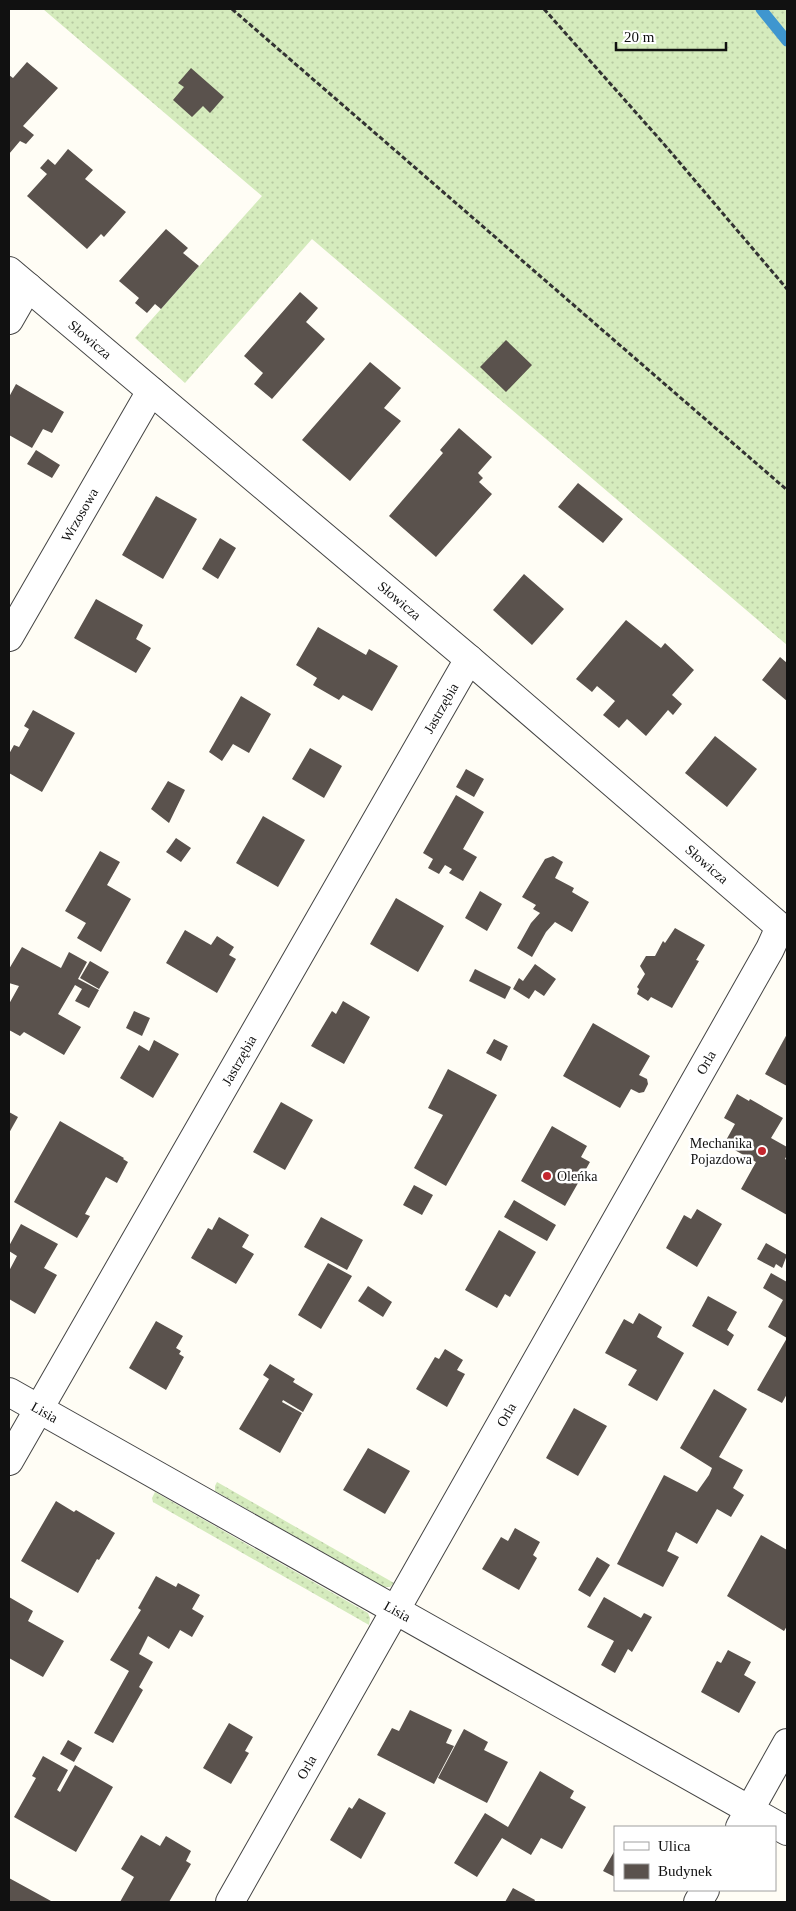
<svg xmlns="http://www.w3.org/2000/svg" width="796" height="1911" viewBox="0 0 796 1911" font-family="'Times New Roman',serif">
  <defs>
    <pattern id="grass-dots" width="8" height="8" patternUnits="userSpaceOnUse" patternTransform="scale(1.25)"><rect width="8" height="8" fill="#d5ebbd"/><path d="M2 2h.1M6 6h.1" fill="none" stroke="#b6c8a1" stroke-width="1.8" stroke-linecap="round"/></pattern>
  </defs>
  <rect width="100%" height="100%" fill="#fffdf5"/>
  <path fill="url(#grass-dots)" d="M43,9h744v636l-475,-406 -127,144 -50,-45 127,-142z
    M217,1482l177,101 -4,4h-6l-169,-96v-5z
    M155,1492l213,121 2,5 -1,7 -216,-123 -1,-4z"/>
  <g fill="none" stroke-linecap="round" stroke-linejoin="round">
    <path stroke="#3f96cf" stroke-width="11" d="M761,9l26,32"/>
  </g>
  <path fill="#5a524d" d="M27,62l31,26 -35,38 11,9 -8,9 -6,-3 -11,13v-79l4,3z
    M191,68l33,29 -14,16 -7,-7 -11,11 -19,-17 11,-13 -6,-4z
    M68,149l25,21 -8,9 41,33 -22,25 -3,-3 -14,15 -60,-53 20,-22 -7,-6 8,-9 7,6z
    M166,229l22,19 -5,5 16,13 -38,43 -6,-5 -8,9 -12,-10 4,-5 -20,-17z
    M300,292l18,16 -12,14 19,17 -53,60 -18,-15 9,-11 -19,-17z
    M506,340l26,25 -26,27 -26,-25z
    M370,362l31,26 -17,20 17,13 -51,60 -48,-41z
    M16,384l48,28 -12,21 -9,-4 -11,19 -23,-13v-38z
    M459,428l33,29 -14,16 5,5 -4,4 13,12 -56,63 -47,-41 54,-63 -3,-3z
    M36,450l24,15 -8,13 -25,-14z
    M578,483l45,36 -20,24 -45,-36z
    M156,496l41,23 -34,60 -41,-24z
    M220,538l16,10 -18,31 -16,-10z
    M524,574l40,35 -32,36 -39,-35z
    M96,599l47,26 -7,14 15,9 -15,25 -62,-35z
    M626,620l35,28 4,-5 29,27 -22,25 10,9 -9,11 -5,-5 -22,26 -19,-17 -8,9 -16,-13 12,-14 -18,-15 -5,6 -16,-13z
    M318,627l48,28 3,-6 29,17 -26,45 -29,-16 -4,5 -26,-15 4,-7 -21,-13z
    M780,657l7,6v38l-25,-21z
    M241,696l30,18 -22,39 -16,-9 -11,17 -13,-9z
    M33,710l42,23 -33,59 -33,-19v-19l5,-9 5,2 10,-18 -5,-3z
    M715,736l42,33 -30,38 -42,-34z
    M310,748l32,18 -18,32 -32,-19z
    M466,769l18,10 -10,18 -18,-10z
    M168,781l17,9 -16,33 -18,-14z
    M456,795l28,17 -21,37 14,8 -14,24 -14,-8 3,-4 -7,-4 -6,9 -11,-6 5,-9 -10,-6z
    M263,816l42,24 -27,47 -42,-24z
    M176,838l15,10 -10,14 -15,-10z
    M100,851l20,11 -13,23 24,14 -30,53 -24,-14 9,-15 -21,-12z
    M553,856l10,6 -8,16 19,10 -2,4 17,10 -17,30 -17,-10 -9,10 -14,25 -15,-9 14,-25 9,-10 -7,-4 3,-4 -14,-8 23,-38z
    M480,891l22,13 -15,27 -22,-13z
    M396,898l48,28 -26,46 -48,-28z
    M675,928l30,17 -9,15 3,1 -27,47 -21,-11 -3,4 -11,-7 2,-5 -2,-2 8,-13 -5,-8 6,-10h9l8,-15 2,2z
    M185,930l26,15 6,-9 17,11 -5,8 7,4 -19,34 -51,-30z
    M22,947l39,21 8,-16 18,10 -9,17 21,11 -10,18 -14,-7 7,-12 -7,-4 -17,29 23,13 -17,28 -40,-23 -4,4 -11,-6v-26l10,-18 -10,-3v-14z
    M90,961l19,11 -10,17 -19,-11z
    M535,964l21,15 -12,17 -9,-6 -6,9 -16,-10 6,-11 4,3z
    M475,969l36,18 -6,12 -36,-18z
    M343,1001l27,16 -26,47 -33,-18 21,-35 4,3z
    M134,1011l16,7 -8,18 -16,-8z
    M593,1023l57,33 -11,19 8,4 1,5 -4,8 -5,1 -8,-4 -11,19 -57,-32z
    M787,1034v52l-22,-12z
    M494,1039l14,7 -7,15 -15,-8z
    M154,1040l25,14 -26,44 -33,-20 19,-33 10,6z
    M448,1069l49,26 -51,91 -32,-18 29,-53 -15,-7z
    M737,1094l12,7 1,-2 33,19 -12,20 16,9v8l-2,4 2,1v55l-46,-26 15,-27 -32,-18 11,-20 -11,-6z
    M281,1102l32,18 -28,50 -32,-18z
    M9,1112l9,5 -9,16z
    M60,1121l64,37 -1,1 5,3 -11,21 -11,-6 -21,37 5,2 -13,22 -63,-36z
    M552,1126l35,20 -6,11 9,5 -25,44 -44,-25z
    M414,1185l19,10 -11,20 -19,-10z
    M514,1200l42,25 -9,16 -43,-24z
    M697,1209l25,15 -25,43 -31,-19 18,-33 7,4z
    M219,1217l30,18 -7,12 12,7 -18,30 -45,-26 17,-30 4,2z
    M321,1217l42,23 -16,30 -43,-23z
    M21,1224l37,20 -14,24 13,7 -22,39 -26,-15v-28l8,-15 -8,-5v-5z
    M499,1230l37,22 -26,45 -5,-3 -8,14 -32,-18z
    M766,1243l21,12 -5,13 -6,-4 -2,4 -17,-9z
    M328,1263l24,13 -31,53 -23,-14z
    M771,1273l16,9v112l-5,9 -25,-13 30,-52 -19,-11 15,-27 -20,-12z
    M368,1286l24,16 -9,15 -25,-16z
    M708,1296l29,16 -10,18 7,5 -6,11 -36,-20z
    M639,1313l23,14 -5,10 27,16 -27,48 -29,-16 9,-15 -32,-17 19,-34 9,5z
    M156,1321l27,15 -7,12 5,3 -2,3 5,3 -18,33 -37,-22z
    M445,1349l18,11 -6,10 8,4 -18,33 -31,-18 19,-32 4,2z
    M270,1364l25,15 -2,3 20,12 -10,18 -20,-12 -1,2 20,11 -22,40 -41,-24 30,-50 -6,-4z
    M714,1389l33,20 -28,48 24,13 -10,18 11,7 -13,22 -14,-8 -20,35 -21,-12 -9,19 12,6 -16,30 -46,-23 47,-89 33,17 12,-17 3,-7 -32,-20z
    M574,1408l33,18 -29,50 -32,-18z
    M368,1448l42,23 -25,43 -42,-24z
    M56,1501l18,11 2,-2 39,23 -16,27 -2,-1 -19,34 -57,-32z
    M515,1528l25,14 -7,13 4,3 -18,32 -37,-21 19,-32 7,4z
    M761,1535l26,15v76l-3,5 -57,-35z
    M597,1557l13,8 -20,32 -12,-7z
    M156,1576l20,11 2,-4 22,12 -8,14 12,7 -12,21 -12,-7 -11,19 -21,-13 -9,18 14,8 -14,25 4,3 -30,53 -19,-10 35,-62 -19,-11 31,-50 -3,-2z
    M9,1597l24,14 -5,10 36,20 -21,36 -34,-19z
    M604,1597l37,21 3,-5 8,4 -20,35 -4,-3 -13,24 -14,-8 13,-24 -27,-14z
    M728,1650l23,12 -7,13 12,7 -17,31 -38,-21 16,-31 4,2z
    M410,1710l42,20 -6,13 8,3 -20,38 -57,-29 15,-27 7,3z
    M229,1723l24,14 -8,14 4,2 -18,31 -28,-16z
    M464,1729l24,13 -4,8 24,12 -21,41 -49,-25z
    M68,1740l14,8 -8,14 -14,-8z
    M43,1756l25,14 -11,20 3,2 15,-27 38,22 -37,65 -62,-35 22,-39 -4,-2z
    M540,1771l34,20 -4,7 16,9 -24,42 -21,-11 -10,17 -29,-17 -25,39 -23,-14 31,-50 23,14z
    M359,1798l27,15 -25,46 -31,-19 19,-33 3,2z
    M141,1835l19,11 6,-10 25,15 -5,10 5,3 -22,38h-49l14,-25 -13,-8z
    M615,1850v27l-12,-6z
    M9,1878l42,23 -42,1z
    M513,1888l22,12 -1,2h-29z"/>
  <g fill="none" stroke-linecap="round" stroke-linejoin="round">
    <g stroke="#444" stroke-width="30">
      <g id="minor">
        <path id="s1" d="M9,271l460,388 318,274"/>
        <path d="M9,320l19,-33"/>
        <path id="s2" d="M9,637l142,-246"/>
        <path id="s3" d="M9,1392l778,439"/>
        <path id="s4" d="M9,1461l460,-802"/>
        <path d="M740,1827l47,-84"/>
        <path id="s5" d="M230,1902l540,-953 10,-22"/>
        <path d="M698,1902l7,-12"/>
      </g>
    </g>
    <path stroke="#333" stroke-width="3" stroke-dasharray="5 2.5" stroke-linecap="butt" d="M232,9l555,481
      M544,9l119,134 124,146"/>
    <use href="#minor" stroke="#fff" stroke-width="28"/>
  </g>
  <g fill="#c4262e" stroke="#fff" stroke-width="2">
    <circle cx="762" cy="1151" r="5"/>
    <circle cx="547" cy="1176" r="5"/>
  </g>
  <g text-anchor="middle" stroke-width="5" stroke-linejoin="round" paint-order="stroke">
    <g font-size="14" fill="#111" stroke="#fff">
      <text dy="5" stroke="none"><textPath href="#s1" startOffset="106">Słowicza</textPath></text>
      <text dy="5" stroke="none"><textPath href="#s2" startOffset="141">Wrzosowa</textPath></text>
      <text dy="5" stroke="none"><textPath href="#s1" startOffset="511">Słowicza</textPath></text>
      <text dy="5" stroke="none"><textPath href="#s4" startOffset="868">Jastrzębia</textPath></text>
      <text dy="5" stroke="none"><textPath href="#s1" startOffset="916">Słowicza</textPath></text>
      <text dy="5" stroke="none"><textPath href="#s4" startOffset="462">Jastrzębia</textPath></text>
      <text dy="5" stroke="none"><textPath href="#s5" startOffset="965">Orla</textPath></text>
      <text dy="5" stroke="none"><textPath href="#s3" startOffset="41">Lisia</textPath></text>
      <text dy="5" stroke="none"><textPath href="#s5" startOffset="560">Orla</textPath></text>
      <text dy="5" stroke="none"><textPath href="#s3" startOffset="446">Lisia</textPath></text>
      <text dy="5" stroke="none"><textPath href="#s5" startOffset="155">Orla</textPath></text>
    </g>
    <g font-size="14" fill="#111" stroke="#fff" text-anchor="end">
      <text x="752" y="1148">Mechanika<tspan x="752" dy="16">Pojazdowa</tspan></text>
      <text x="557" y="1181" text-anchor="start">Oleńka</text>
    </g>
  </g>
  <rect width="796" height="1911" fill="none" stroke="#111111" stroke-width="20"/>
  <rect x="614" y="1826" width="162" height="65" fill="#ffffff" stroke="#a0a0a0"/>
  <rect x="624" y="1842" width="25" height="8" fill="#ffffff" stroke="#a0a0a0"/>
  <text x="658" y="1851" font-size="15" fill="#111111">Ulica</text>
  <rect x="624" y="1864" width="25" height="15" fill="#5a524d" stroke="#a0a0a0"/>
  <text x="658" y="1876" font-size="15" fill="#111111">Budynek</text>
  <path d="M616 42v8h110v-8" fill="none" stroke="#111111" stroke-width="2.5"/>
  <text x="624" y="42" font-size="15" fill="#111111" stroke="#ffffff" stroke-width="4" paint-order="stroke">20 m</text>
</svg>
